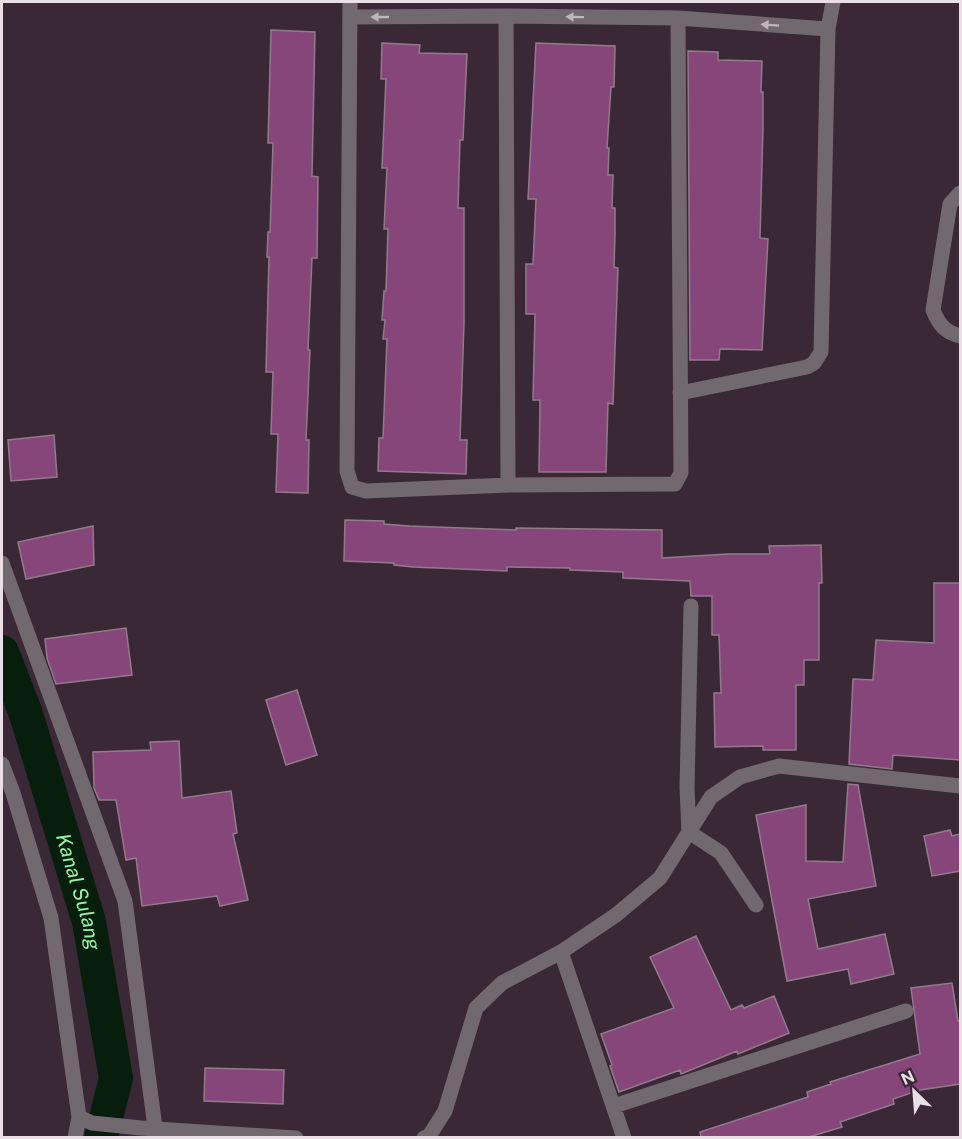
<svg xmlns="http://www.w3.org/2000/svg" width="962" height="1139" viewBox="0 0 962 1139" font-family="'Public Sans',sans-serif">
  <rect width="100%" height="100%" fill="#3a2836"/>
  <g fill="none" stroke-linecap="round" stroke-linejoin="round">
    <path stroke="#071e0d" stroke-width="34" id="s1" d="M2,652l24,62 63,208 27,156 -15,60"/>
  </g>
  <path fill="#87467a" stroke="#917b8b" stroke-width="1.5" d="M271,30l44,2 -3,144 6,1 -1,81h-5l-4,92h2l-4,90h3l-1,53 -32,-1 2,-58h-7l2,-62h-7l3,-115h-2l1,-25h2l3,-89h-5z
    M382,43l38,2 -1,8 48,1 -4,86h-3l-2,68h6v116l-4,116h7l-1,34 -88,-3 1,-33h4l4,-99h-4l2,-19h-3l2,-29h2l2,-62h-4l3,-61h-5l4,-89h-5z
    M536,43l79,3 -1,41h-3l-4,61h2l-1,27h5l-1,33h3v26l-1,33 4,1 -5,136 -5,-1 -2,69h-67l1,-72h-7l2,-86h-9v-50h7l3,-65h-8z
    M688,51l30,1v8l44,1 -1,31h2v35l-3,111 8,1 -6,111 -42,-1 -1,11h-29z
    M54,435l3,42 -46,4 -3,-41z
    M345,520l39,1v3l25,2 107,4v-2l146,2v28l66,-4h42l-1,-8 52,-1 1,38h-3v77h-15v25h-8v65h-33v-4l-48,1 -1,-54h7l-2,-58h-7v-39h-21l-1,-15 -67,-3v-6l-53,-2v-2l-63,-1v4l-94,-4 -19,-2v-2l-50,-2z
    M93,526l1,39 -68,14 -8,-37z
    M934,583h26v177l-67,-5 -1,14 -43,-5 4,-85 20,1 3,-40 58,3z
    M126,628l6,47 -76,9 -9,-26 -2,-19z
    M297,690l20,65 -31,10 -20,-65z
    M179,741l3,57 49,-7 6,42 -4,1 15,66 -28,6 -3,-10 -75,10 -6,-48 -10,2 -10,-60h-17l-5,-12 -1,-36 58,-2 -1,-8z
    M848,784l10,1 18,101 -68,13 10,50 67,-15 9,40 -43,10 -3,-15 -61,12 -31,-166 50,-10v56l37,1z
    M950,830l2,6 8,-2v37l-28,5 -8,-40z
    M696,936l35,74 11,-5 2,3 30,-12 15,37 -51,21 -1,-3 -56,23 -1,-4 -61,22 -9,-26 2,-1 -11,-31 73,-26 -24,-51z
    M952,983l6,38 2,-1v64l-40,6 -27,9 1,5 -54,18 2,5 -33,10h-108l-1,-5 108,-35 -1,-5 24,-8 -1,-2 90,-28 -9,-66z
    M205,1068l79,2 -1,34 -79,-3z"/>
  <g fill="none" stroke-linecap="round" stroke-linejoin="round">
    <path stroke="#726970" stroke-width="15" d="M350,2l-3,469 5,16 14,4 142,-6 167,-1 6,-11 -3,-455
      M506,16l2,469
      M350,17l156,-1 172,2 150,11
      M960,193l-10,11 -17,106c6,15 12,22 27,26
      M680,393l127,-26 7,-4 7,-11 7,-323 5,-27
      M2,563l123,338 30,226 -3,11
      M691,606l-4,182 2,44 32,21 35,52
      M2,764l11,29 38,125 28,199 13,6 49,5 155,10
      M561,952l63,186
      M614,1106l292,-95
      M75,1138l4,-21
      M424,1138l5,-2 16,-25 31,-103 26,-25 59,-31 55,-37 44,-37 51,-81 29,-20 39,-11 181,20"/>
  </g>
  <defs><path id="oneway-solid" d="M-6-.8H1V-3.2L6.5 0L1 3.2V.8H-6Z" transform="scale(1.5)"/></defs>
  <g fill="#c0b5bd">
    <use href="#oneway-solid" transform="translate(380 17) rotate(180)"/>
    <use href="#oneway-solid" transform="translate(575 17) rotate(-179)"/>
    <use href="#oneway-solid" transform="translate(770 25) rotate(-176)"/>
  </g>
  <g text-anchor="middle" stroke-width="6" stroke-linejoin="round" paint-order="stroke">
    <g font-size="20" font-style="italic" fill="#92f4a7" stroke="#3a2836">
      <text dy="7" stroke="none"><textPath href="#s1" startOffset="252">Kanal Sulang</textPath></text>
    </g>
  </g>
  <rect width="962" height="1139" fill="none" stroke="#eadee7" stroke-width="6"/>
  <g transform="translate(914 1091) rotate(335)" stroke="#3a2836" stroke-width="4.5" paint-order="stroke">
  <path d="M0-4.5L10 22L0 15L-10 22Z" fill="#eadee7"/>
  <text y="-9" font-size="16" font-weight="bold" text-anchor="middle" fill="#eadee7">N</text>
  </g>
</svg>
